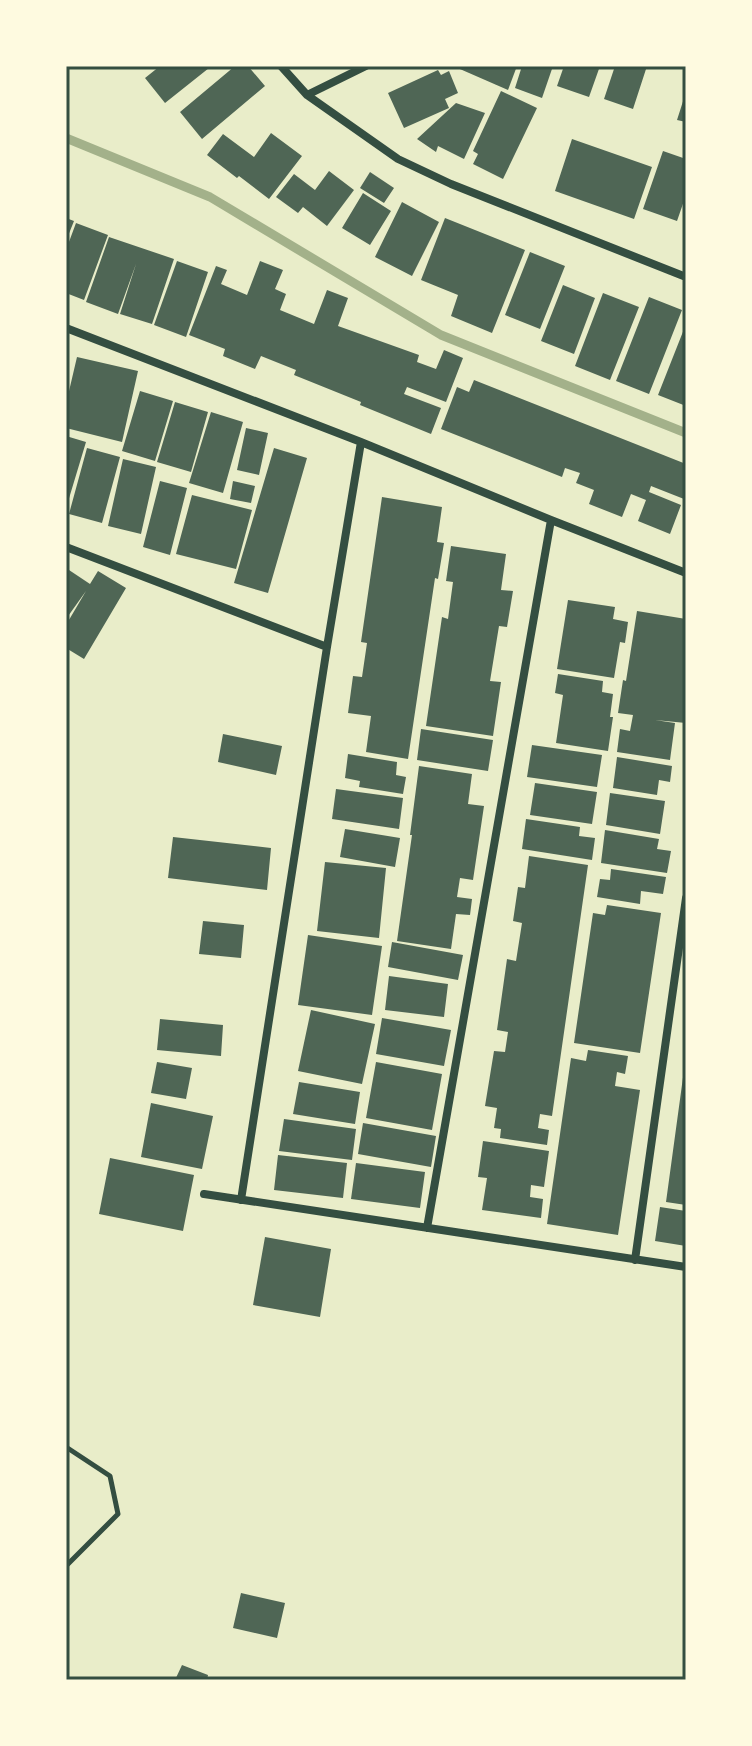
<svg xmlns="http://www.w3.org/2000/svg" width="752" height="1746" viewBox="0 0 752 1746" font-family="'PT Sans Narrow',sans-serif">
  <rect width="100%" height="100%" fill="#e9edc9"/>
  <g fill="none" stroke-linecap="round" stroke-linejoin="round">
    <path stroke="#a3b18a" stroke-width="9" d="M66,138l144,59 231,138 245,98"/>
  </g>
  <path fill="#4f6655" d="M160,66h47l2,2 -44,35 -20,-25z
    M235,66h13l17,20 -63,53 -22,-27z
    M453,66h64l-9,24z
    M522,66h31l-11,32 -27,-10z
    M564,66h36l-11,31 -32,-11z
    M615,66h32l-14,43 -29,-10z
    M438,70l3,5 8,-4 9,22 -13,6 4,9 -45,20 -16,-35z
    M501,91l36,17 -34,71 -30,-15 5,-10 -5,-3z
    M685,95h1v27l-9,-2z
    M456,103l29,10 -21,46 -26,-13 -2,6 -19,-13z
    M271,133l31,23 -33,43 -30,-23 -2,2 -30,-23 16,-21 31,23z
    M572,139l80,28 -18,52 -79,-28z
    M663,151l23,8v36l-9,26 -34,-12z
    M329,171l25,19 -27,36 -24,-19 -5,6 -22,-16 18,-23 21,16z
    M370,172l24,16 -10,15 -24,-15z
    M363,193l28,18 -21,34 -28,-17z
    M402,202l37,20 -27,54 -37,-19z
    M66,218l8,3 -8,20z
    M445,218l80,32 -33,83 -41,-17 7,-21 -37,-15z
    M76,223l32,12 -24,65 -18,-7v-43z
    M109,237l65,22 -22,65 -32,-10 16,-50 -18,50 -32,-12z
    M530,252l35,14 -25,63 -35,-14z
    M177,261l31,11 -22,65 -32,-12z
    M260,261l23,9 -8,19 11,5 -6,16 34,14 13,-34 21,8 -10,28 81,29 -2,7 19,7 8,-19 19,8 -17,44 -39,-15 -3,7 37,14 -10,26 -71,-29 1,-3 -67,-27 2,-5 -35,-14 -6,13 -32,-13 2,-7 -36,-14 27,-69 11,4 -6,14 26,11z
    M563,285l32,13 -21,56 -33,-13z
    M603,293l36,14 -29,73 -35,-14z
    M649,297l33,13 -33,84 -33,-13z
    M686,324v82l-28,-11z
    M77,357l61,14 -16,71 -56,-14v-24z
    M474,380l212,84v30l-2,5 -33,-13 -2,6 32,13 -11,29 -32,-13 8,-21 -15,-6 -9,23 -33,-13 5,-14 -18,-7 4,-10 -15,-5 -3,9 -121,-48 16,-42 12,5z
    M140,391l33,10 -18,60 -33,-10z
    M175,402l33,10 -17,60 -34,-10z
    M211,412l32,10 -20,71 -34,-10z
    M246,428l22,5 -9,42 -22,-5z
    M66,436l20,6 -19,63h-1z
    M87,448l33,9 -18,66 -33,-9z
    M274,448l33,10 -39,135 -34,-10z
    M123,459l33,8 -15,67 -33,-8z
    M160,481l27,7 -17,67 -27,-8z
    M233,481l22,5 -4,17 -21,-4z
    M192,495l60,15 -16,59 -60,-15z
    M382,497l60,10 -5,35 7,1 -6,36 -3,-1 -27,181 -42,-7 5,-36 -23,-3 5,-37 9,1 5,-34 -6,-1z
    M451,546l55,8 -5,36 12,1 -6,36 -8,-1 -9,55 11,1 -8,54 -67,-10 16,-109 6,2 5,-37 -7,-1z
    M66,568l24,16 8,-13 28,17 -42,71 -18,-11v-23l20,-34 -20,28z
    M568,600l47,7 -2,12 15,3 -3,21 -5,-1 -6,36 -57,-9z
    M637,611l49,8v104l-31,-3 20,3 -5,37 -53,-8 3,-23 10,2 3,-16 -15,-2 5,-33 3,1z
    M558,674l45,7 -1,11 11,2 -3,23h3l-5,34 -52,-8 7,-48 -8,-2z
    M421,729l72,11 -5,31 -71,-11z
    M223,734l59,12 -6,29 -58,-13z
    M532,745l70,10 -5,32 -70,-10z
    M348,754l49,8 -1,13 10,2 -3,17 -44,-7 1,-6 -15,-3z
    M617,757l55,9 -2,16 -11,-2 -2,15 -44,-7z
    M419,766l53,8 -4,30 16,2 -11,74 -13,-2 -3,19 15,2 -2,16 -14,-1 -5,35 -54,-8 15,-106h-2z
    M535,783l62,9 -5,32 -62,-9z
    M336,789l67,9 -4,31 -67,-10z
    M610,793l55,8 -5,33 -54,-9z
    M526,819l54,8 -1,9 16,2 -3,22 -70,-11z
    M345,829l55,9 -5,29 -55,-10z
    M605,830l54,9 -2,10 14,2 -4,22 -66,-10z
    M173,837l98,11 -4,42 -99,-12z
    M529,856l59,9 -36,251 -12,-2 -2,14 11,2 -2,15 -47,-7 1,-9 -7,-1 3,-20 -12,-2 9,-55 11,1 3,-20 -11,-2 10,-71 9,2 6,-38 -9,-2 5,-34 7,1z
    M325,862l61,6 -7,70 -62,-7z
    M611,869l55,8 -3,17 -22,-3 -1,13 -43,-7 3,-18 10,1z
    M607,905l54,8 -21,140 -66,-10 19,-130 12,2z
    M203,921l41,4 -3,33 -42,-4z
    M308,935l74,11 -10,69 -74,-10z
    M392,942l71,13 -5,25 -70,-13z
    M389,976l59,8 -4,33 -59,-7z
    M311,1010l64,14 -13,60 -64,-13z
    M382,1018l69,12 -7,36 -68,-12z
    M160,1019l63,6 -2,31 -64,-6z
    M588,1050l40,6 -3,18 -8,-2 -2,14 25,4 -22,145 -71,-11 24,-166 15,3z
    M157,1062l35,6 -6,31 -35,-6z
    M376,1062l66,12 -10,56 -66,-12z
    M684,1070h2v135l-20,-3z
    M299,1082l61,10 -5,32 -62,-10z
    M151,1103l62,13 -11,53 -61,-12z
    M284,1119l72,10 -4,31 -73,-9z
    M363,1123l73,13 -5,31 -73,-13z
    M483,1141l66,10 -5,36 -13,-2 -1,12 13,2 -2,19 -59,-8 5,-32 -9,-1z
    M278,1155l69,8 -4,35 -69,-8z
    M110,1158l84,17 -11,56 -84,-17z
    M356,1163l69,9 -5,36 -69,-9z
    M660,1207l26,4v35l-31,-5z
    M265,1237l66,12 -11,68 -67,-12z
    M241,1593l44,10 -8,35 -44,-10z
    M182,1665l26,10 -1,5h-32z"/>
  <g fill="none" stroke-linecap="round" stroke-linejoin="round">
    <path stroke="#344e41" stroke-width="5" d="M66,1447l44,29 8,38 -52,52"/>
    <path stroke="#344e41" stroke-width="8" d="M281,66l26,29 91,64 53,25 235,93
      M307,95l59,-29
      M66,328l295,114 190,78 135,53
      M66,547l261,100
      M204,1194l482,73
      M241,1200l86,-553 34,-205
      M427,1228l124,-708
      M635,1260l51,-362"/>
  </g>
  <rect width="752" height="1746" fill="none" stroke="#fefae0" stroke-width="136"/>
  <rect x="68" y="68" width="616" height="1610" fill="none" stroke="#344e41" stroke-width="3"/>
</svg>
